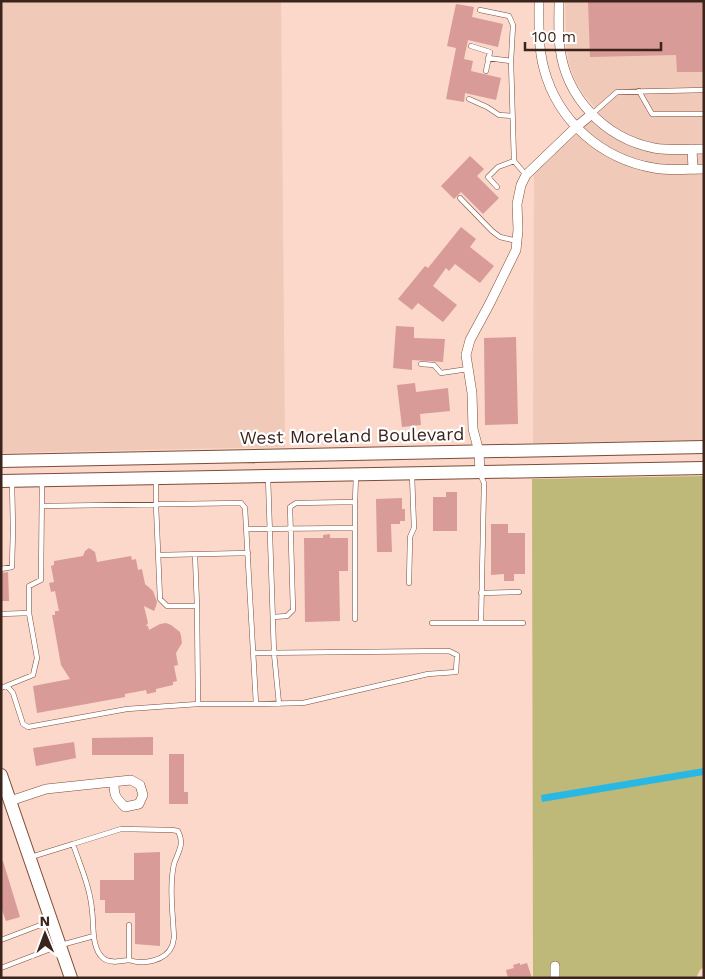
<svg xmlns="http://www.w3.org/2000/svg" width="705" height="979" viewBox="0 0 705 979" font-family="'Work Sans',sans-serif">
  <rect width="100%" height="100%" fill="#fbd8c9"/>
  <path fill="#f0c9b8" d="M1,1h280l4,446 -284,6z
    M565,1h139v439l-171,3 1,-269 65,-62 -15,-17 -9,-15 -6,-16 -3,-19z"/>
  <path fill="#bfb979" d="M704,476v491l-4,3 -4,8h-163l-1,-499z"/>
  <path fill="#29b8e3" d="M704,768v7l-162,27 -1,-7z"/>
  <path fill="#d89b97" d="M588,1h116v71h-27l-1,-17 -86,2z
    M456,4l18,3 -2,10 31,7 -5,23 -30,-7 -4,19 9,2 -2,10 30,7 -5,22 -31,-7 -1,9 -18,-3 10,-51 -9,-2z
    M470,156l14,13 -7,7 22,22 -16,16 -22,-22 -7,7 -13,-13z
    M461,227l15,12 -6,8 24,19 -14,17 -25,-19 -6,7 -3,-3 -13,18 24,19 -14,17 -25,-19 -6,7 -14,-11 27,-33 3,2z
    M396,326l18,1v11l31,1 -2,23 -31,-2v10l-19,-2z
    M516,337l2,87 -33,1 -1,-87z
    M415,383l1,9 32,-4 2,23 -30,3 1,11 -19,2 -5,-42z
    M446,492h11v39h-24v-34h13z
    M402,498v11h3v12h-5v3h-9l1,28h-15l-1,-53z
    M491,524h17v9h17v41h-11v7h-10v-7l-13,1z
    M330,534v4h18v33h-9l1,50 -35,1 -1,-84h19v-3z
    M89,548l6,4 2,10 34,-6 1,4 4,-1 2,11 4,-1 3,15 8,7 4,11 -1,4 -2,5 -10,-5 4,17 -2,3h2l1,4 11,-6 6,-1 5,2 9,7 1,4 1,7 -6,10 2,12 -4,1 3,15 -4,1v3l-17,4v3l-9,2 -1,-4 -21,4v3l-88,16 -4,-27 37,-7 -9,-14 -9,-50h3v-4h4l-4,-20 -4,1 -2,-9 5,-1 -3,-16 3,-1v-4l29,-5 2,-5z
    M8,572l1,29h-8v-28z
    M153,737v18h-61v-17z
    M74,742l2,16 -40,8 -3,-18z
    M169,754h15v38h4v12h-19z
    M160,852v94l-25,-2v-31h-30v-13h-5v-20h34v-27z
    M1,861h2l17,56 -14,4 -5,-14z
    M520,963v2l7,-2 5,15h-24l-2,-8 8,-2 -1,-3z"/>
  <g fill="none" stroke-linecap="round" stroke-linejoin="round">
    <g stroke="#7d4c37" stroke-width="5.5">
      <path id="lane" d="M480,10l29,6 4,9 -2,36 3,100 12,14
        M471,46l19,6 -4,19
        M488,58l23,3
        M639,91l13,23h52
        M469,99l18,8 12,8 13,1
        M592,114l25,-22 87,-2
        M497,187l-9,-10 10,-10 16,-6
        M460,198l32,33 8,6 17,4
        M421,364l13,1 7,8 27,-4
        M480,474l4,9 -3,140
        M268,477l6,176 5,51
        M156,479v26l4,94 7,7h30l1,98
        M42,506l199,-3 4,5 11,196 47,-1 125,-29 28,-2 1,-17 -8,-4 -196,2
        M246,529l109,-1v-26
        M158,555l90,-2
        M195,555l2,51
        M1,569l11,-2 1,-38 -1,-47
        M409,583l1,-46 4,-9 -2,-53
        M481,593l38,-1
        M1,614l28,-1v-27l12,-6 1,-99
        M273,617l14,-1 6,-6 -3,-103 6,-4 59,-1 1,-27
        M355,619v-91
        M432,623h91
        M7,686l6,7 10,31 5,3 99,-18 71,-5h58
        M1,688l32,-13 4,-17 -8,-45
        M31,857l42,-13
        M1,940l50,-19
        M129,960c14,5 37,1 43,-14 1,-2 1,-5 2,-8 -1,-23 -5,-52 0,-74 4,-12 11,-20 4,-33l-6,-1 -51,-1 -48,15c7,21 17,43 19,66 2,14 -1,38 11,48 7,6 18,3 26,2v-35
        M1,968l60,-23 33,-9"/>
    </g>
    <g stroke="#7d4c37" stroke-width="10">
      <path id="street" d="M539,1c0,23 -1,46 5,68 14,52 57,90 110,99 16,3 33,1 50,1
        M559,1c0,16 -1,31 1,47 6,49 44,90 94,100 16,3 33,1 50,1
        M692,149l1,20
        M480,472l-1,-20 -6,-23 -1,-36 -6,-38 4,-15 20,-37 26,-53 2,-20 -1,-26 4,-19 5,-10 50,-48 16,-13
        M10,801l36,-12 85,-9 9,5 3,10 -4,9 -14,3c-10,-10 -11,-11 -11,-25
        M555,966v12"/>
    </g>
    <g stroke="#7d4c37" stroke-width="14">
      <path id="secondary" d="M1,461l703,-14
        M1,481l703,-13
        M1,775l70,203"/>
    </g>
    <use href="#lane" stroke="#fff" stroke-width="4.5"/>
    <use href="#street" stroke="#fff" stroke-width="9"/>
    <use href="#secondary" stroke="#fff" stroke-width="12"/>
  </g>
  <g text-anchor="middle" stroke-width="4.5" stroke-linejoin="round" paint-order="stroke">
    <g font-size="18" fill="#3a241b" stroke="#fff">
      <text transform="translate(352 436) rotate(-1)" y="6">West Moreland Boulevard</text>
    </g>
  </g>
  <rect width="705" height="979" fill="none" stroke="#3a241b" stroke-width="5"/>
  <g transform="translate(45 934) rotate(359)" stroke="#ffffff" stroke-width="4" paint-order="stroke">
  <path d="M0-4L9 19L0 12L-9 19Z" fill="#3a241b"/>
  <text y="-8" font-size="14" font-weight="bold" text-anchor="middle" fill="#3a241b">N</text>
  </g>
  <path d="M525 42v8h136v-8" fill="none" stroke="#3a241b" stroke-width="2.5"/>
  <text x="532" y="42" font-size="15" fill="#3a241b" stroke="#ffffff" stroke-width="4" paint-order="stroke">100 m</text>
</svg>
